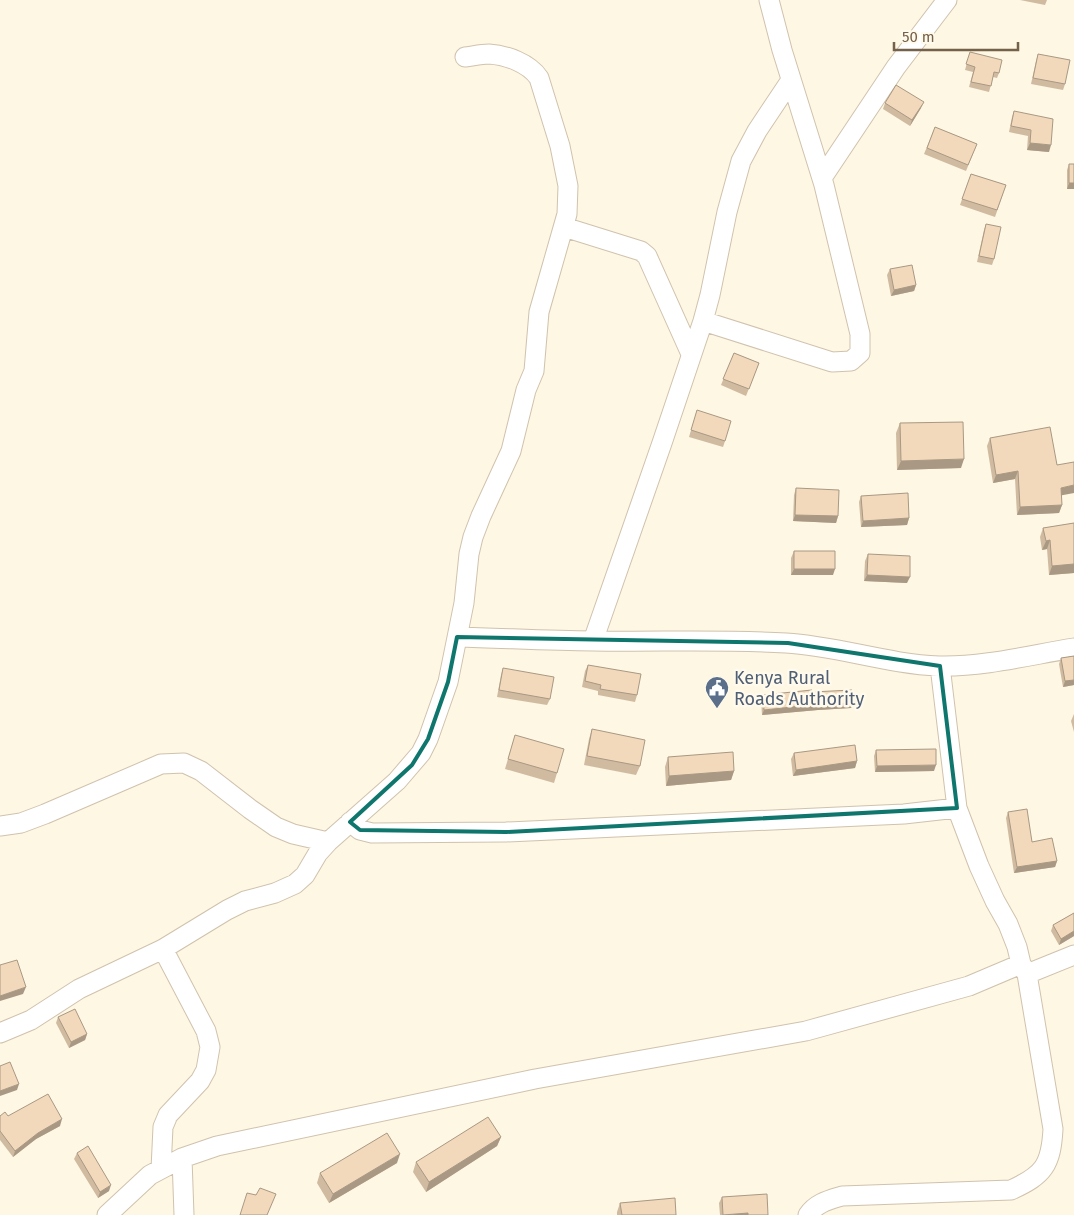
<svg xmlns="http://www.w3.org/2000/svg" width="1074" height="1215" viewBox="0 0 1074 1215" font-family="'Fira Sans',sans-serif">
  <rect width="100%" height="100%" fill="#fdf7e4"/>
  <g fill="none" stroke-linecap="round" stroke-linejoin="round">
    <g stroke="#d0c2ad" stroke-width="21">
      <path id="street" d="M822,178l74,-111 51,-67
        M564,227l77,24 6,5 44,98
        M703,321l129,41 19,-1 9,-8v-19l-36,-149 -42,-135 -13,-50
        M457,637c46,1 91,4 136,4 65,1 129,-2 193,2 52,3 101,21 153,23 45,1 91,-11 135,-18
        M593,641l69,-198 41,-122 7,-26 17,-83 14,-51 16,-30 34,-51
        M940,666l17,142 22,58 16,35 13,23 9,23 4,17
        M350,822l10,8 12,3 134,-1 398,-18 53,-6
        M0,826l21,-3 24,-9 116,-50 23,-1 17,8 49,38 26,18 17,7 35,8
        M0,1033l31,-13 48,-31 84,-40 64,-39 18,-9 30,-8 20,-9 10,-9 13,-22 10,-11 69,-61 24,-28 7,-14 20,-57 16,-79 5,-49 4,-17 8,-21 30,-65 15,-61 8,-19 5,-59 28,-98 1,-28 -8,-40 -21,-68c-10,-15 -33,-23 -50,-24 -8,0 -16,2 -24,3
        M182,1158l2,57
        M161,1169l2,-42 5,-12 32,-34 6,-11 4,-23 -4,-16 -43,-82
        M107,1215l43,-40 32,-17 35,-12 318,-67 271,-48 163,-45 52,-22 6,10 47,-19
        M808,1215c8,-12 21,-15 34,-19l169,-6c33,-15 40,-25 42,-61l-26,-155"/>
    </g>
    <use href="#street" stroke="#fff" stroke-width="19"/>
  </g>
  <path fill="#d0bba1" d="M1020,0h27l-2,5z
    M970,52l29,21 -2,5 -4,-1 -4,15 -20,-5 4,-15 -8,-2z
    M1038,54l27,30 -2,6 -32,-6 5,-23z
    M885,103l36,5 -11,18 -27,-17z
    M1014,111l35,41 -22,-2 1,-14 -19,-4 3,-15z
    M935,127l42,17 -11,27 -42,-17z
    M1069,164l5,25h-7v-19z
    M971,174l35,11 -11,32 -35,-12z
    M986,224l8,35 -2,6 -15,-3 7,-32z
    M890,269l26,16 -2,6 -23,5 -4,-21z
    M734,353l25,10 -13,33 -25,-11z
    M697,410l28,31 -2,6 -34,-10z
    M900,423l61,45 -64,2 -1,-37z
    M990,438l71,57 1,10 -3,8 -42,2 -2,-36 -22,4 -6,-37z
    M796,488l42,28 -2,7 -43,-2 1,-26z
    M861,496l48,22 -2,7 -46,2 -2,-25z
    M1074,523v50l-25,2 -2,-26 -5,1 -2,-13 3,-9z
    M794,551l39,24h-42v-17z
    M868,554l39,29 -43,-2 1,-20z
    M1074,656v29l-11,2 -4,-23 2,-6z
    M588,665l49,30 -2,7 -37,-7v-4l-16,-4 3,-16z
    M503,668l47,31 -3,6 -50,-8 4,-22z
    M812,692l41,11 -2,5 -33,2 -56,5 -1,-15 2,-5z
    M1074,714v18l-3,-11z
    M592,729l48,37 -4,9 -52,-10 5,-26z
    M515,735l42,38 -3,10 -49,-14z
    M876,750l58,21 -59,1 -1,-16z
    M794,753l63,8 -2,7 -62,8 -2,-17z
    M668,757l66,14 -3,9 -65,6 -1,-19z
    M1008,812l24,30 25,19 -2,6 -41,6 -8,-55z
    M1074,913v23l-15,9 -8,-14 2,-6z
    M58,1017l29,17 -2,6 -16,8 -13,-25z
    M0,1116l60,10 -24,13 -23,18 -13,-17z
    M501,1137l-4,9 -71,46 -13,-20 3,-10z
    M77,1153l32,38 -11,7 -24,-39z
    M397,1163l-68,40 -12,-20 3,-10z
    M722,1197l46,18h-48l-1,-12z
    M620,1203l56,12h-59v-3z"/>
  <path fill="#a99883" d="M924,102l-3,6 -11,18 2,-6z
    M1030,143l21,2 -2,7 -22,-2z
    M1069,183h5v6h-7z
    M916,285l-2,6 -23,5 3,-6z
    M964,459l-3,9 -64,2 4,-9z
    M1018,471l-3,8 -22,4 3,-8z
    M1074,485v8l-16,3 3,-8z
    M1062,505l-3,8 -42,2 3,-8z
    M795,515l43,1 -2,7 -43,-2z
    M909,518l-2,7 -46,2 2,-6z
    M1050,540l-3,9 -5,1 4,-9z
    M1074,564v9l-25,2 3,-9z
    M794,569h41l-2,6h-42z
    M867,575l43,2 -3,6 -43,-2z
    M1074,680v5l-11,2 2,-6z
    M853,703l-2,5 -33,2 -56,5 2,-5 56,-6z
    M857,761l-2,7 -62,8 3,-6z
    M936,765l-2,6 -59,1 2,-6z
    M734,771l-3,9 -65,6 3,-10z
    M1057,861l-2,6 -41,6 3,-6z
    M1074,931v5l-15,9 2,-6z
    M26,987l-3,7 -23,7v-5z
    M87,1034l-2,6 -16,8 2,-6z
    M19,1084l-2,6 -17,6v-5z
    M62,1119l-2,7 -24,13 -23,18 2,-6 23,-18z
    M501,1137l-4,9 -71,46 3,-10z
    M400,1154l-3,9 -68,40 4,-9z
    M111,1185l-2,6 -11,7 2,-6z
    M748,1213v2h-25z"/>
  <path fill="#f2d9bb" stroke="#a99883" d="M970,52l32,8 -3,13 -5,-1 -3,14 -20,-4 4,-15 -9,-3z
    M1038,54l32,6 -5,24 -32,-6z
    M896,85l28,17 -12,18 -27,-17z
    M1014,111l39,8 -2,26 -21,-2 1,-13 -20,-4z
    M935,127l42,17 -9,21 -41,-17z
    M1069,164h5v19h-5z
    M971,174l35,11 -9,25 -35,-11z
    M986,224l15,3 -7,32 -15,-3z
    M912,265l4,20 -22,5 -4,-21z
    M734,353l25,10 -10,26 -26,-10z
    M697,410l34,11 -6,20 -34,-11z
    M963,422l1,37 -63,2 -1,-38z
    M1050,427l7,38 17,-3v23l-13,3 1,17 -42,2 -2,-36 -22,4 -6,-37z
    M796,488l43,2 -1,26 -43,-1z
    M908,493l1,25 -46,3 -2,-25z
    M1074,523v41l-22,2 -2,-26 -4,1 -3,-13z
    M794,551h41v18h-41z
    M868,554l42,2v21l-43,-2z
    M1074,656v24l-9,1 -4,-23z
    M588,665l53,9 -4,21 -37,-6 1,-4 -16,-4z
    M503,668l51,9 -4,22 -51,-9z
    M812,690v2l40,-2 1,13 -33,1 -56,6 -1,-15z
    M592,729l53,11 -5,26 -53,-10z
    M515,735l49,14 -7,24 -49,-14z
    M855,745l2,16 -61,9 -2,-17z
    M936,749v16l-59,1 -1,-16z
    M733,752l1,19 -65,5 -1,-19z
    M1027,809l5,33 20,-4 5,23 -40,6 -9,-55z
    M1074,913v18l-13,8 -8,-14z
    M17,960l9,27 -26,9v-31z
    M75,1009l12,25 -16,8 -13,-25z
    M10,1062l9,22 -19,7v-25z
    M48,1094l14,25 -24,14 -23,18 -15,-20v-15l5,-4 3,4z
    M488,1117l13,20 -72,45 -13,-20z
    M387,1133l13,21 -67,40 -13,-21z
    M88,1146l23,39 -11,7 -23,-39z
    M260,1188l16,6 -9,21h-27l7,-22 9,2z
    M767,1194l1,21h-20v-2l-25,2 -1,-18z
    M675,1198l1,17h-54l-2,-12z"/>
  <path fill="none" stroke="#0f766e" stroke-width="4" stroke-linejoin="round" d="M457,637l331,6 152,23 17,142 -451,24 -146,-2 -10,-8 62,-57 16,-26 20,-57z"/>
  <defs>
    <g id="civic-pin" transform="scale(1.25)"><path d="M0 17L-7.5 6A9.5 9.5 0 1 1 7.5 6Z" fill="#5c6f8a" stroke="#fffaeb"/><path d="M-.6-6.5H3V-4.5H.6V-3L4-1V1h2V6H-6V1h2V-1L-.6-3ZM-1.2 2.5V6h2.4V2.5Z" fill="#fff"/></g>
  </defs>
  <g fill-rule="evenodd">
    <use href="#civic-pin" x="717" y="688"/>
  </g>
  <g text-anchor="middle" stroke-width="5" stroke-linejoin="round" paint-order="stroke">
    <g font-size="18" fill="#4e5e75" stroke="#fffaeb" text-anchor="start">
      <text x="734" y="684">Kenya Rural<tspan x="734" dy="21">Roads Authority</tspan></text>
    </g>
  </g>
  <path d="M894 42v8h124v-8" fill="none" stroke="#756049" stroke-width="2.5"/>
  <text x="902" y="42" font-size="15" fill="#756049" stroke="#fffaeb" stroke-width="4" paint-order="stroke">50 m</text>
</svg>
